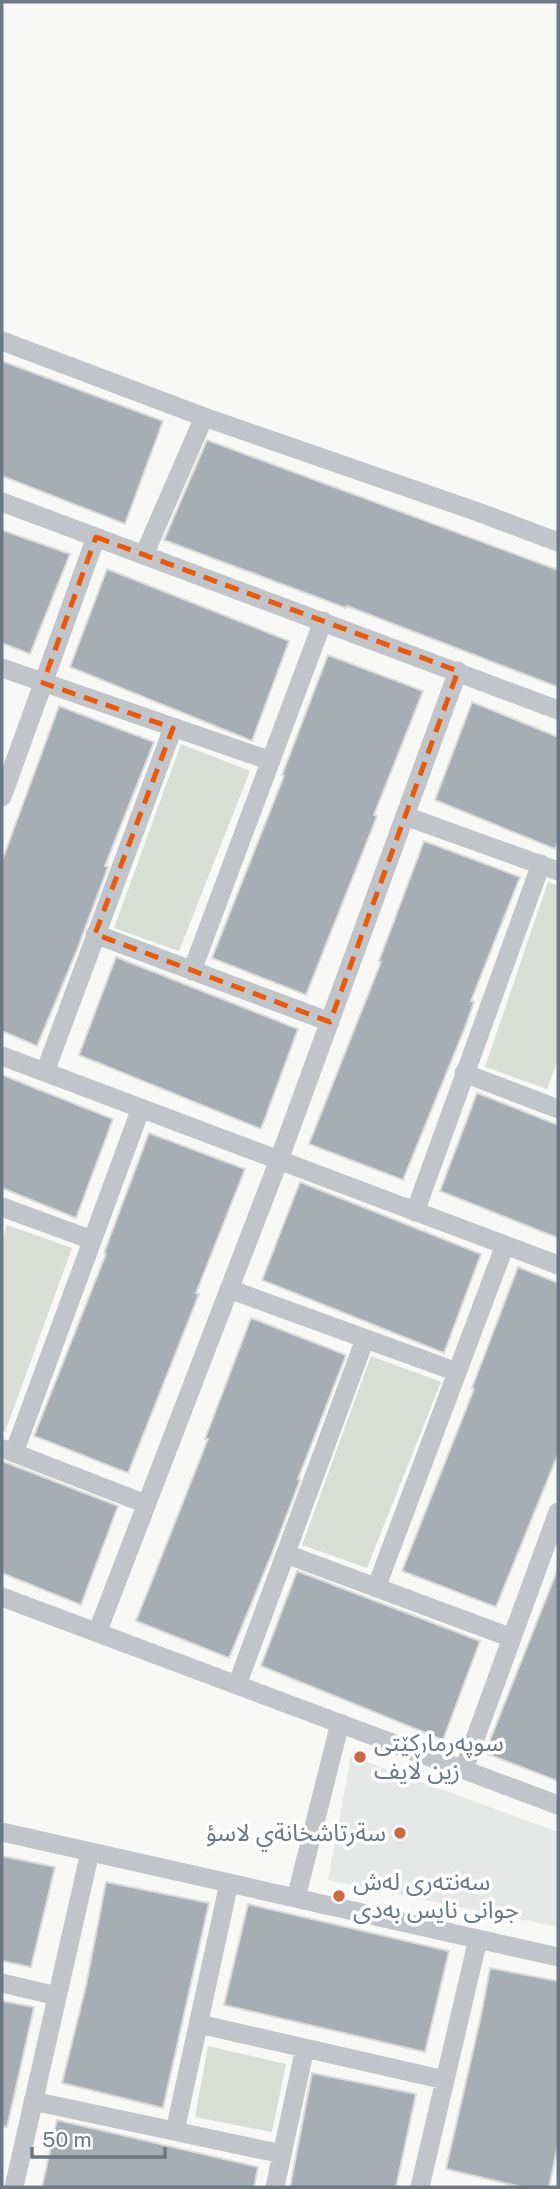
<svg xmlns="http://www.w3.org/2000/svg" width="560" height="2189" viewBox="0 0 560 2189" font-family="'Public Sans','Noto Sans Arabic',sans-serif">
  <rect width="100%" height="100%" fill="#f8f9f7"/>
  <path fill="#e6e8e7" d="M351,1756l207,76v95l-230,-47z"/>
  <path fill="#d8ddd6" d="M181,744l69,27 -71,180 -65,-23z
    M548,882l10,3v174l-11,30 -62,-22z
    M7,1225l65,23 -67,184 -3,-1v-191z
    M371,1356l70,26 -74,186 -65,-23z
    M208,2046l78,18 -14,68 -77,-15z"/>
  <path fill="#a6adb3" stroke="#dadad9" stroke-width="2" d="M2,361l161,60 -38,103 -123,-48z
    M207,440l351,130v117l-211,-81 -1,2 -182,-68z
    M2,530l68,24 -40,100 -28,-11z
    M107,569l182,72 -37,100 -182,-74z
    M328,655l95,36 -49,124 3,1 -71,179 -94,-37 72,-182 -2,-1z
    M472,702l86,35v104l-3,8 -120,-49z
    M59,706l95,36 -49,124 3,1 -33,88 -38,91 -35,-15v-170z
    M424,841l96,36 -49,124 3,1 -10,28 -61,150 -94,-36 72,-182 -2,-1z
    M116,957l182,72 -37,100 -182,-74z
    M2,1075l111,44 -37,99 -74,-30z
    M477,1093l81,32v113l-118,-47z
    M149,1133l96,36 -49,124 3,1 -71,179 -94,-37 72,-182 -2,-1z
    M300,1182l181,72 -37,99 -182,-73z
    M518,1267l40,16v171l-62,153 -94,-36 72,-182 -2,-1z
    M251,1318l95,37 -48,124 2,1 -27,71 -44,107 -93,-37 72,-182h-3z
    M2,1461l116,45 -37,99 -79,-32z
    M297,1571l183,70 -37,99 -182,-74z
    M557,1571h1v210l-73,-28z
    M2,1856l53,11 -24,100 -29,-6z
    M106,1882l103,21 -46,205 -101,-25 24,-97z
    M248,1904l201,47 -24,101 -201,-47z
    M490,1968l68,13v164l-9,42h-28l-75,-18 35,-153z
    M2,2001l32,6 -27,120 -5,-1z
    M312,2073l104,21 -20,93h-106z
    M57,2120l201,47 -4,20h-212z"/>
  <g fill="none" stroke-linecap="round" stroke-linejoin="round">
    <path stroke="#c1c4c8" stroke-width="19" d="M2,341l202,76 274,95 80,30
      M2,502l556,208
      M144,555l60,-138
      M2,668l269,93
      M2,797l94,-260
      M405,816l153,55
      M95,934l235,88
      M192,971l131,-350
      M2,1056l556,209
      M45,1072l128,-344
      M464,1073l94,36
      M2,1207l90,33
      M415,1212l126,-348
      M229,1289l228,83
      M4,1449l142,55
      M14,1453l127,-345
      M286,1554l226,84
      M376,1588l129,-343
      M2,1597l556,208
      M97,1633l182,-473 179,-489
      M237,1685l128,-346
      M464,1769l94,-257
      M2,1832l556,125
      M296,1898l44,-175
      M2,1983l55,13
      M199,2024l246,56
      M33,2101l249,53
      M175,2131l54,-248
      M14,2187l76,-335
      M275,2187l30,-139
      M420,2187l58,-248"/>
  </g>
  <path fill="none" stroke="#e8590c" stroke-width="5" stroke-dasharray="14 9" stroke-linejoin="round" d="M96,537l362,134 -128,351 -235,-88 78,-206 -130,-45z"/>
  <g fill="#ce6a41" stroke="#fff" stroke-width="2.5">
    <circle cx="360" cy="1757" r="7"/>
    <circle cx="400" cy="1833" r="7"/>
    <circle cx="339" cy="1896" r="7"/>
  </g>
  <g text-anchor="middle" stroke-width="7" stroke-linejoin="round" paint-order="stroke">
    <g font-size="24" fill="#6c7884" stroke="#fff" text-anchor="start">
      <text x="374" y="1751">سوپەرماركێتی<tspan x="374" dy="28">زین ڵایف</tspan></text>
      <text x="386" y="1841" text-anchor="end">سةرتاشخانةي لاسؤ</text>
      <text x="353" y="1890">سەنتەری لەش<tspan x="353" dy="28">جوانی نایس بەدی</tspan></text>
    </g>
  </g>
  <rect width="560" height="2189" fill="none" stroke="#6c7884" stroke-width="7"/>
  <path d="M32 2147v10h133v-10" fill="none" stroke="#6c7884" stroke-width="3.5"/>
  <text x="42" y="2147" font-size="21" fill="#6c7884" stroke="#ffffff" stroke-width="5" paint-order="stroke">50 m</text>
</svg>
